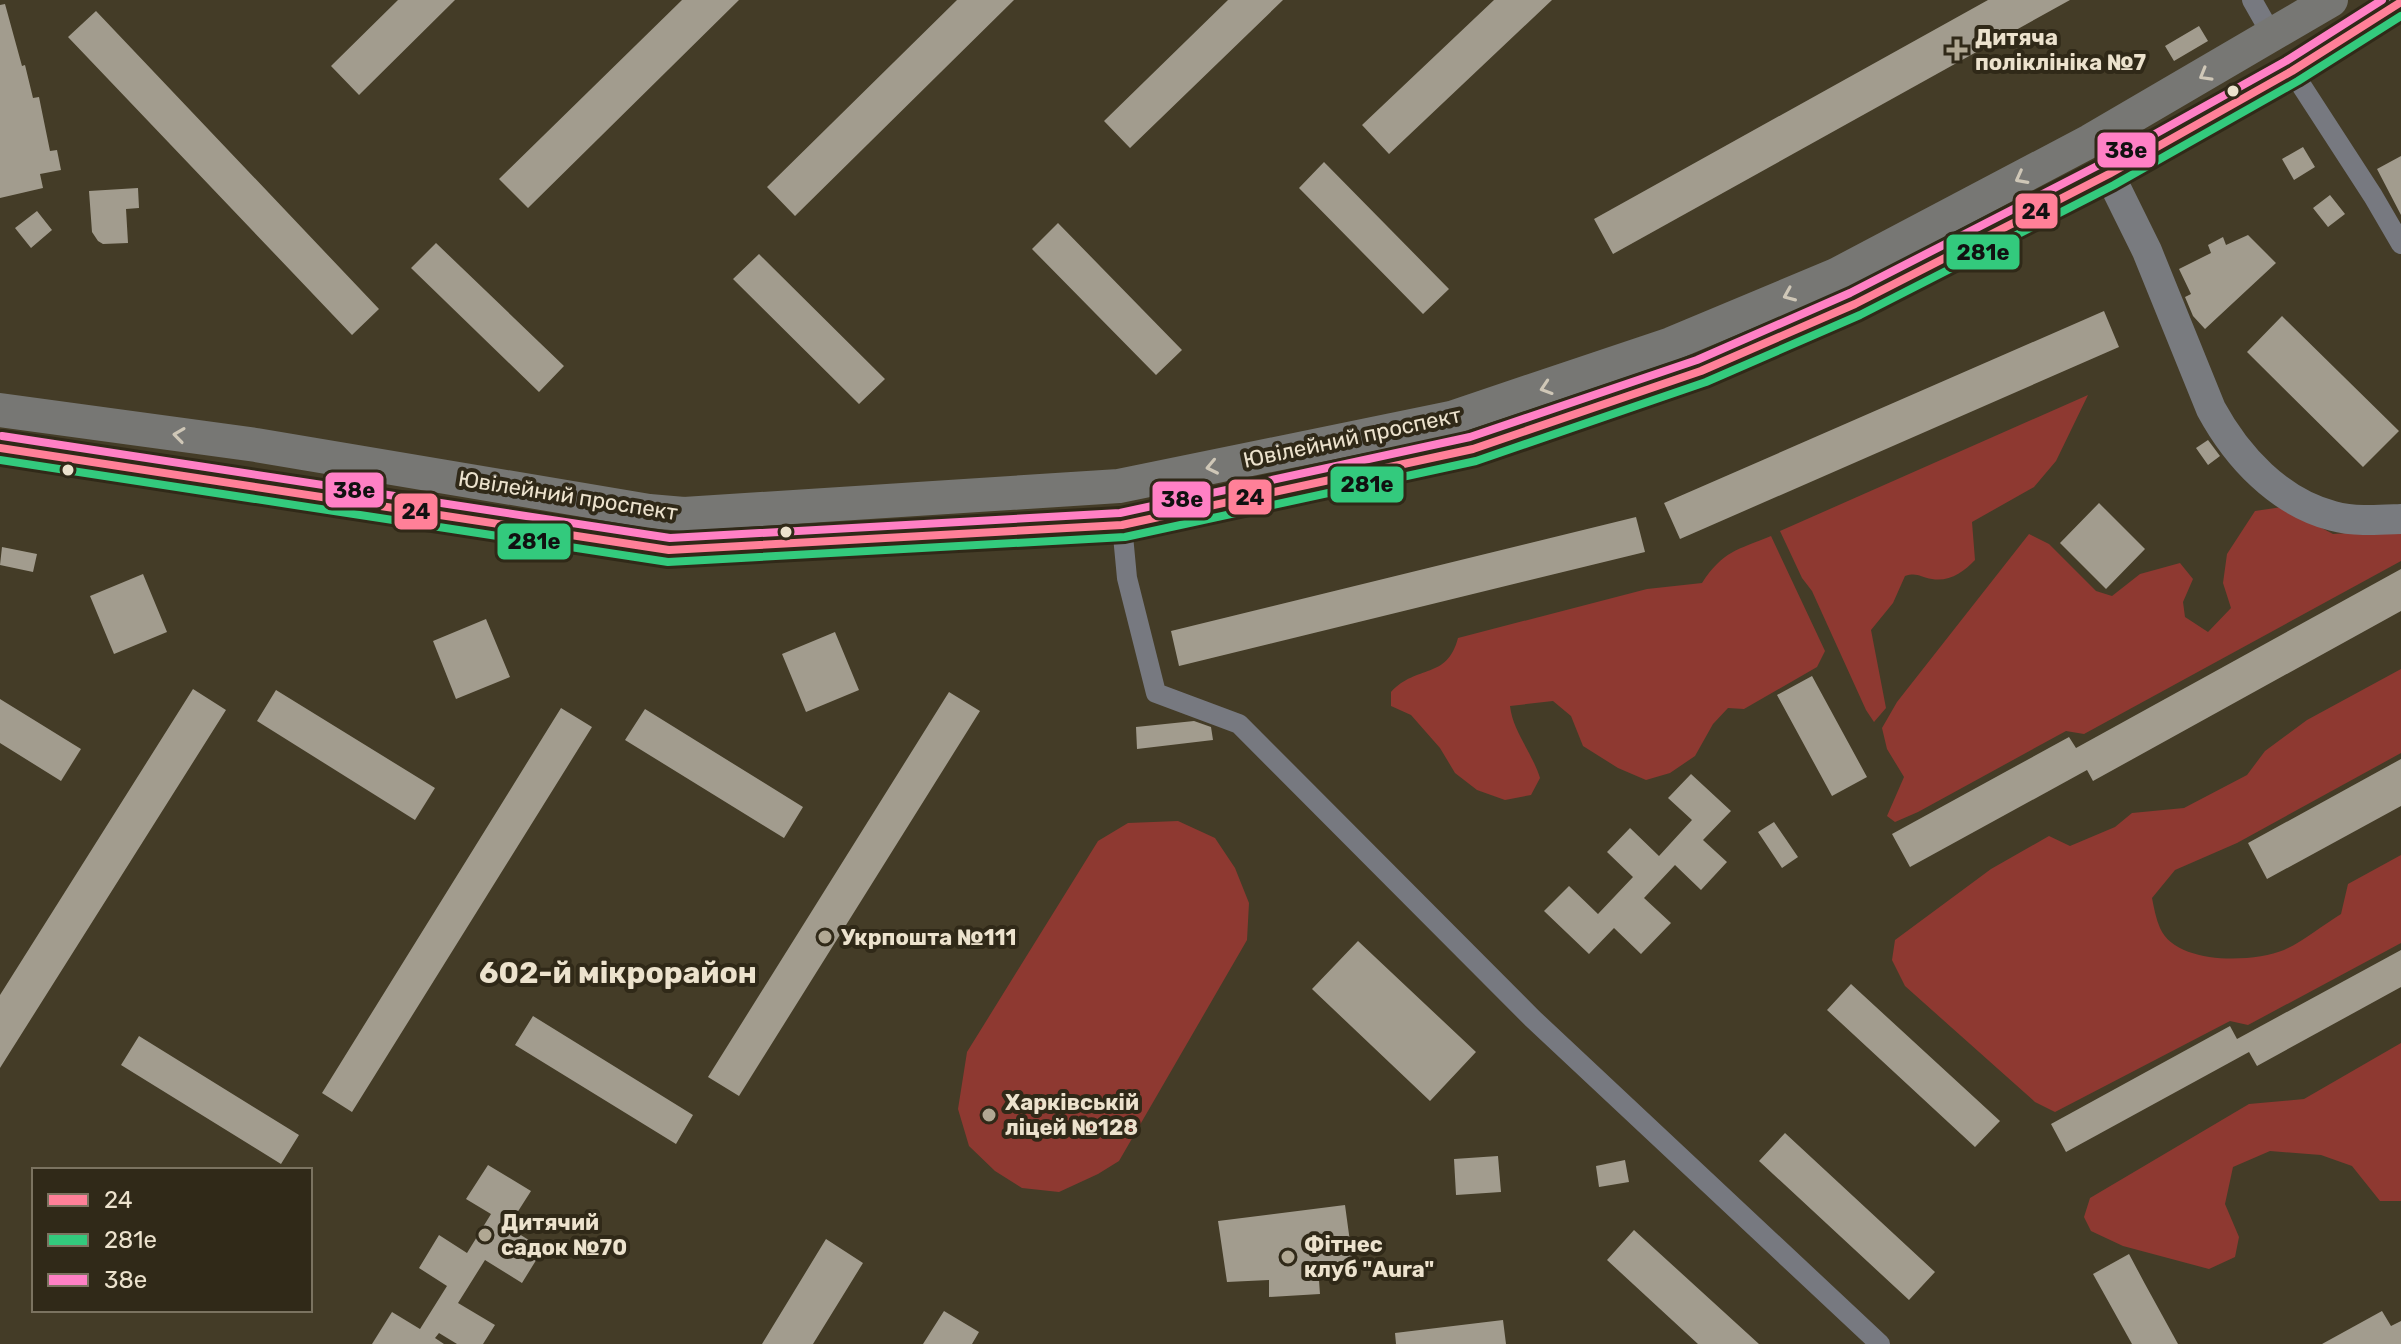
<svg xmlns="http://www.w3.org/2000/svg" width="2401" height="1344" viewBox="0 0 2401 1344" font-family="Rubik,sans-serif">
  <rect width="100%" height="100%" fill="#443c27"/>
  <path fill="#8e3931" d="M2088,395l-32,66 -22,26 -62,35 3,38c-11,12 -26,22 -43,19 -12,-2 -15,-7 -27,-3l-12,27 -22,27 15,78 -12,14 -8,-12 -54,-119 -10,-13 -22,-47z
    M2282,507l51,27 68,-4v31l-317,173 -18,-3 -148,81 -23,10 -8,-6 17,-39 -17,-28 -5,-21 15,-26 132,-168 20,10 47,47 16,5 28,-22 40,-11 13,16 -10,23 2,15 23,15 23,-24 -8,-25 4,-29 28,-43z
    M1771,536l54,115 -8,16 -73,42 -16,-1 -15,16 -18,32 -25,17 -24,7 -28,-12 -35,-22 -12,-30 -18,-15 -43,5c3,26 22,46 30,72l-9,17 -26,5 -28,-10 -22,-17 -15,-25 -29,-33 -20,-9v-14c26,-28 56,-12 67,-54l189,-49 55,-6c21,-32 35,-33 69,-47z
    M2401,669v84l-164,90 -62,27 -23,28c2,10 4,21 8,30 16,37 92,35 124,22 20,-9 39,-25 57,-36l7,-30 53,-29v88l-153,82 -18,-4 -175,91 -20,-10 -130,-116 -13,-26 3,-20 96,-71 58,-33 21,10 45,-19 17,-14 52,-5 63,-33 18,-24 42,-31z
    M1178,821l37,17 20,30 14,35 -2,37 -128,221 -21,13 -39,18 -37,-4 -27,-17 -26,-25 -11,-37 9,-57 131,-211 30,-18z
    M2401,1043v158h-21l-28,-35 -31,-11 -51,-4 -37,16 -8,37 14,33 -4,20 -26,12 -86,-23 -32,-15 -7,-14 6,-19 159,-94 55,-5z"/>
  <path fill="#a29c8e" d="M398,0h57l-96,95 -28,-29z
    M682,0h57l-211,208 -29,-29z
    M957,0h57l-219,216 -28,-29z
    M1228,0h55l-153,148 -26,-27z
    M1494,0h58l-163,154 -27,-29z
    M1988,0h82l-457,254 -19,-35z
    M5,4l17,62 3,-1 8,33 6,-1 11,54 7,-1 4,20 -21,4 3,14 -43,10v-193z
    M96,11l283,298 -27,26 -284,-298z
    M2199,26l9,15 -34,20 -9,-15z
    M2303,147l12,20 -21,13 -12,-21z
    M2401,156v59l-24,-46z
    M1324,162l125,127 -26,25 -124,-126z
    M138,188l1,20 -13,1 2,34 -25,1 -5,-3 -6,-9 -3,-41z
    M2330,195l15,19 -17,13 -15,-19z
    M37,211l15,19 -21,18 -16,-20z
    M1058,223l124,127 -26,25 -124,-126z
    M2248,235l28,28 -71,66 -12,-13 -8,-19 6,-3 -12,-25 32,-16 -3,-8 15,-8 3,8z
    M436,243l128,123 -25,26 -128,-124z
    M759,254l126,125 -26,25 -126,-125z
    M2104,311l15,36 -439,192 -16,-36z
    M2282,316l117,115 -36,36 -116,-115z
    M2208,440l12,16 -12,9 -12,-17z
    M2099,503l46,46 -39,40 -46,-46z
    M1636,517l9,35 -466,114 -8,-35z
    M2,547l35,7 -4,18 -33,-7z
    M2401,569v42l-308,170 -6,-11 -177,97 -18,-33 177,-97 7,11z
    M143,574l24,58 -53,22 -24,-58z
    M486,619l24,58 -54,22 -23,-58z
    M835,632l24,58 -53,22 -24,-58z
    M1812,676l55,101 -35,19 -55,-101z
    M193,689l33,21 -226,358v-73z
    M276,690l159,98 -20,32 -158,-99z
    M949,692l31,19 -241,385 -31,-19z
    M0,699l81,50 -20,32 -61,-38z
    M561,708l31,19 -240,385 -30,-19z
    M645,709l158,98 -19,31 -159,-98z
    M1194,721l17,6 2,13 -76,9 -1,-22z
    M2401,759v47l-134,73 -19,-36z
    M1691,774l40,37 -28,29 24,22 -26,28 -26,-25 -31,33 27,25 -30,31 -27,-26 -25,26 -45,-43 25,-25 29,28 35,-37 -26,-25 23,-24 29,28 33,-36 -24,-22z
    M1774,822l24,35 -16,11 -24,-36z
    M1358,941l118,111 -46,49 -118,-112z
    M2401,950v37l-144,79 -8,-14 -183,100 -15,-28 179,-98 7,13z
    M1851,984l149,137 -25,26 -148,-137z
    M533,1016l160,99 -17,29 -161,-99z
    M139,1036l160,99 -18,29 -160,-99z
    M1785,1133l150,139 -26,28 -150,-139z
    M1498,1156l3,36 -45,3 -2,-36z
    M1625,1160l4,22 -30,5 -3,-21z
    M488,1165l43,26 -23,36 35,22 -21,34 -37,-23 -27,43 37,22 -12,19h-26l-18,-11 -4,5 9,6h-72l20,-32 28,17 27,-43 -28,-18 20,-33 28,18 24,-39 -25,-15z
    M1345,1205l8,59 -35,2 2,28 -51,3v-17l-42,2 -9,-61z
    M1634,1230l125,114h-61l-91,-84z
    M826,1239l37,24 -50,81h-51z
    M2129,1254l16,30 33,60h-46l-39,-70z
    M944,1311l35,21 -7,12h-49z
    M2382,1311l9,15 10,-5v23h-79z
    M1503,1320l3,24h-110l-1,-11z"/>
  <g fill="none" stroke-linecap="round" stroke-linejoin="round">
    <path stroke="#777980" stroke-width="20" d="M2252,0l21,37
      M2292,71l81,125 28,48
      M1122,525l5,53 29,115 83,31 294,295 347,325"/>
    <path stroke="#797b7f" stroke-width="30" d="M2109,174l38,77 64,158c26,48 68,93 122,107 22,6 46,4 68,3"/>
    <path stroke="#777774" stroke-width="34" d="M0,410l256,35 393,66 35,3 435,-28 332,-68 220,-74 165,-69 254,-134 241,-141
      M0,448l669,102 453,-25 351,-76 228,-78 154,-67 254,-130 183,-103 109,-69"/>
    <g stroke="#302918" stroke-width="14">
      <path id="bus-1" d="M0,448l669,102 453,-25 351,-76 228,-78 154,-67 254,-130 183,-103 109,-69"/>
    </g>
    <g stroke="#302918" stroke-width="14">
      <path id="bus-2" d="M0,460l668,102 457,-25 351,-76 230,-79 154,-67 254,-130 184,-104 103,-65"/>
    </g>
    <g stroke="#302918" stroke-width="14">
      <path id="bus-3" d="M2,436l668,102 450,-25 350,-76 227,-77 153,-67 253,-130 183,-102 96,-61"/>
    </g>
    <use href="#bus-1" stroke="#ff8098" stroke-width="8"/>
    <use href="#bus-2" stroke="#33ca7d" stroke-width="8"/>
    <use href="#bus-3" stroke="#ff80c5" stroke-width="8"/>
  </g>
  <defs><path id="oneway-chevron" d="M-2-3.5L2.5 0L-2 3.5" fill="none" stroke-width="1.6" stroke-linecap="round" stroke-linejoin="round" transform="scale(2)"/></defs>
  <g stroke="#cfc7b7">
    <use href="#oneway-chevron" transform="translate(2205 75) rotate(150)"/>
    <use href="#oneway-chevron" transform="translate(2021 178) rotate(152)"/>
    <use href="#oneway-chevron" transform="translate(1789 295) rotate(157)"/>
    <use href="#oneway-chevron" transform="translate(1546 388) rotate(162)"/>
    <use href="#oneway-chevron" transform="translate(179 435) rotate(-172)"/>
    <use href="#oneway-chevron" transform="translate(1212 467) rotate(168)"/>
  </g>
  <g fill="#b1a893" stroke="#302918" stroke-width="3">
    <path d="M1953 38h8v8h8v8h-8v8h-8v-8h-8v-8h8z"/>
    <circle cx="825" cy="937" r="8"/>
    <circle cx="989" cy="1115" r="8"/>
    <circle cx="485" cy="1235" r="8"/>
    <circle cx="1288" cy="1257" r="8"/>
  </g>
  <g fill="#ece2cd" stroke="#302918" stroke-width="3">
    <circle cx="2233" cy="91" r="7"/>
    <circle cx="68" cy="470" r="7"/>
    <circle cx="786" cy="532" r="7"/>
  </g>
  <g text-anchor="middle" stroke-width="8" stroke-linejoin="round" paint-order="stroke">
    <g font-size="22" font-weight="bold" fill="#ece2cd" stroke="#302918" text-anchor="start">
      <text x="1975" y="45">Дитяча<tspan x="1975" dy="25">поліклініка №7</tspan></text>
      <text x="841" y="945">Укрпошта №111</text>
      <text x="1005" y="1110">Харківській<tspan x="1005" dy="25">ліцей №128</tspan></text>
      <text x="501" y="1230">Дитячий<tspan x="501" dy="25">садок №70</tspan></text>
      <text x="1304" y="1252">Фітнес<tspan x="1304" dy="25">клуб "Aura"</tspan></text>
    </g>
    <g font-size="22" fill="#ece2cd" stroke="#302918">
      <text transform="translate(1352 437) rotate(-12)" y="8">Ювілейний проспект</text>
      <text transform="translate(568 495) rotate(9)" y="8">Ювілейний проспект</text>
    </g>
    <g font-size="30" font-weight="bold" fill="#ece2cd" stroke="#302918">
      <text x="618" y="983">602-й мікрорайон</text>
    </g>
  </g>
  <g stroke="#302918" stroke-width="3">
    <rect x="2096" y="131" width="61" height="38" rx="8" fill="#ff80c5"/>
    <rect x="2014" y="192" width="45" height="38" rx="8" fill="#ff8098"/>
    <rect x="1945" y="233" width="76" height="38" rx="8" fill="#33ca7d"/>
    <rect x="1329" y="465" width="76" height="39" rx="8" fill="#33ca7d"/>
    <rect x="324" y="471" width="61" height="38" rx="8" fill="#ff80c5"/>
    <rect x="1227" y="478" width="46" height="38" rx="8" fill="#ff8098"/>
    <rect x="1151" y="480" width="61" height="39" rx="8" fill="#ff80c5"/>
    <rect x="393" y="492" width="46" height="39" rx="8" fill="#ff8098"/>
    <rect x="496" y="522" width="76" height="39" rx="8" fill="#33ca7d"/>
  </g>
  <g font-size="22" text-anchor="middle" font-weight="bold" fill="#111">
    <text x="2126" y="158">38е</text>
    <text x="2036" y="219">24</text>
    <text x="1983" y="260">281е</text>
    <text x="1367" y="492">281е</text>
    <text x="354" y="498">38е</text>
    <text x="1250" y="505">24</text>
    <text x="1182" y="507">38е</text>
    <text x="416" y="519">24</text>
    <text x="534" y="549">281е</text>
  </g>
  <rect x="32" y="1168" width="280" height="144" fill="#302918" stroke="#7b7360" stroke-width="2"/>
  <rect x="48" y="1194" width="40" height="12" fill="#ff8098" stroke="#7b7360" stroke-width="2"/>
  <text x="104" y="1208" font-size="24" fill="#ece2cd">24</text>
  <rect x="48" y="1234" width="40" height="12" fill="#33ca7d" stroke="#7b7360" stroke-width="2"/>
  <text x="104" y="1248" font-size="24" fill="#ece2cd">281е</text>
  <rect x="48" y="1274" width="40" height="12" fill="#ff80c5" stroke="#7b7360" stroke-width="2"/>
  <text x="104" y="1288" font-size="24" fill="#ece2cd">38е</text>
</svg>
